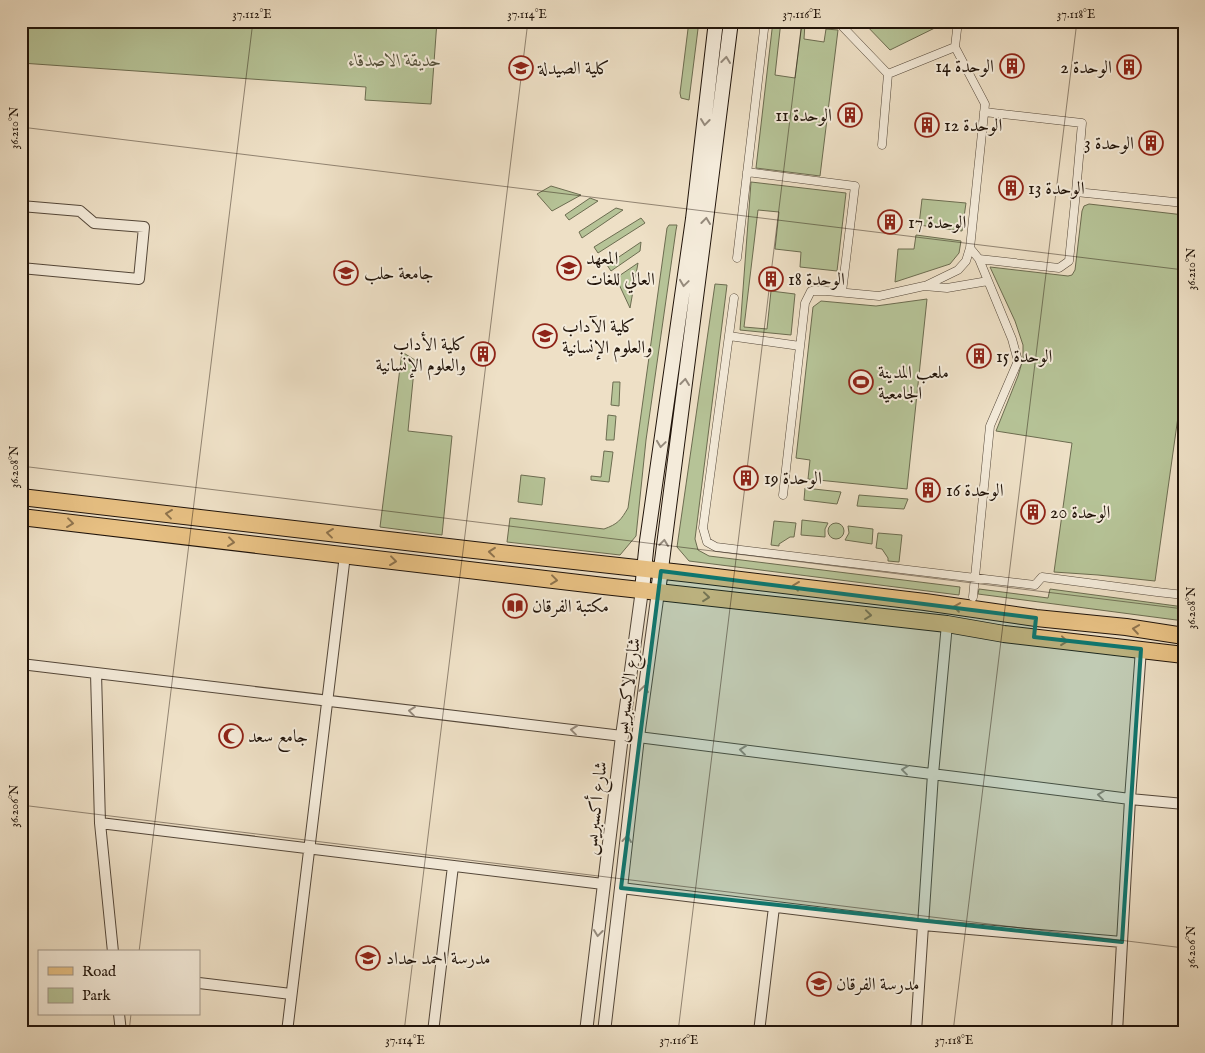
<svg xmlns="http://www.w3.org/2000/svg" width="1205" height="1053" viewBox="0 0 1205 1053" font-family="'IM FELL English',Amiri,serif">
  <rect width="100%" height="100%" fill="#eee0c6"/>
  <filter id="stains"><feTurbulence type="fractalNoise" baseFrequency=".004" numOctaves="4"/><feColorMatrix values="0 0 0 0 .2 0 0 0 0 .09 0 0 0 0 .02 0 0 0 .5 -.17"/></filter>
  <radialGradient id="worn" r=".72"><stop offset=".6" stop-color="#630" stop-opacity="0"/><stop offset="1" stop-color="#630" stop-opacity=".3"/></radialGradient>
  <path fill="#b6c397" stroke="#6c6c50" d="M21,21h416l-6,83 -66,-4 1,-13 -345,-24z
    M689,21h10l-10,79 -8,-2 -1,-5z
    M773,21h8l-6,54 20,3 7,-55h3l-1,16 20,3 2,-13 12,1 -18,146 -64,-8z
    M862,21h87l-59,29z
    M751,182l95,11 -9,78 -37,-4 1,-15 -26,-3 4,-37 -21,-2 -14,117 23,2 4,-38 24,3 -4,41 -51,-5z
    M551,186l30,9 -29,16 -15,-17z
    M590,198l8,3 -29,19 -4,-5z
    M922,199l44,4 -4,28 -43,-6z
    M1089,204l95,11v159l-29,207 -57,-6 -44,-3 18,-129 -76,-12 22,-55 5,-17v-14l-8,-24 -25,-54 78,9 4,-1 3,-5 7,-59 2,-5z
    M616,208l7,2 -41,28 -3,-6z
    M641,218l4,5 -47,30 -4,-6z
    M669,225h8l-1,5 -30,210 -10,96 -16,19 -113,-13 3,-24 94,11c14,-5 17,-9 24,-21l39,-280z
    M916,235l45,6 -2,12 -9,11 -55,18 3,-33h16z
    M641,242l-1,9 -29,20 -4,-6z
    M638,263l-8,45 -14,-30z
    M715,284l12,1 -32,254 3,11 11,6 251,31 -1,8 -270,-34 -12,-14z
    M927,299l-20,190 -99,-10 2,-19 -14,-2 17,-151 8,-6 55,5z
    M402,352l13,8 -7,71 44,5 -10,99 -62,-8z
    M613,382h7l-1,24 -8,-1z
    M608,415l8,1 -2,24h-8z
    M604,451l9,1 -4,30 -18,-2v-4l10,1z
    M521,475l24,3 -3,27 -24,-3z
    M805,488l36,4 -4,12 -33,-4z
    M859,495l49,4 -4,10 -47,-3z
    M802,520l26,3 -3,6v8l-24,-2z
    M774,521l22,2 -2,14h-4l-11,7v2l-8,-1z
    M828 531a8 8 0 1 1 16 0a8 8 0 1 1-16 0Z
    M848,526l25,3 -1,15 -27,-4 4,-7z
    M878,533l24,2 -3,27 -11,-1v-3l-6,-9 -6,-1z
    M979,589l69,9 2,-9 134,18v14l-206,-27z"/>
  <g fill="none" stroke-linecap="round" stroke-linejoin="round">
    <g stroke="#544739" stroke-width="9">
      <path id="pedestrian" d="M841,21v4l47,49 67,-27
        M958,21l-3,26 30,57 -15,144 9,11 33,80 6,22 -28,65 -17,171
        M984,112l98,11 -6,69
        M882,145l6,-71
        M747,172l108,14 -13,106
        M737,258l28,-237
        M979,259l80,9 10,-7 7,-69 108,11
        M925,286l33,-16 8,-9 4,-13
        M734,298l-31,230 4,14 9,5 319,38 7,-8 115,15 27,3
        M729,336l71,10
        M783,495l22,-192 6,-12h15l53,5 45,-10 23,2 41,-7"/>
    </g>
    <g stroke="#544739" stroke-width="12">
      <path id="minor" d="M21,206l59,5 14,12 50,4 -5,52 -118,-11
        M21,664l601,72
        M96,673l4,150 13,129
        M638,737l492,62 54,5
        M100,823l503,61
        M621,888l302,37 199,17
        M199,983l92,11
        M119,1014l2,18
        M287,1032l58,-477
        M433,1032l20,-166
        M759,1032l15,-125
        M916,1032l17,-258 14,-150
        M1117,1032l13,-233 11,-150"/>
    </g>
    <g stroke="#544739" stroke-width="14">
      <path id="tertiary" d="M586,1032l36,-296 20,-146
        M604,1032l17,-144 17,-151 20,-145"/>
    </g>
    <g stroke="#21140a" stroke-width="16">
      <path id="secondary" d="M642,590l5,-49 46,-322 23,-198
        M658,592l48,-372 25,-199"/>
    </g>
    <g stroke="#21140a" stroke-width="18">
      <path id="primary" d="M21,497l453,53 217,24 234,28 111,16 90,9 58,9
        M21,517l583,69 343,38 57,10 180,21"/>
    </g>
    <use href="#pedestrian" stroke="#f4ebda" stroke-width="8"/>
    <use href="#minor" stroke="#f4ebda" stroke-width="10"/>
    <use href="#tertiary" stroke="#f4ebda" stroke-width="12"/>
    <use href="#secondary" stroke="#f4ebda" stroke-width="14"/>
    <use href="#primary" stroke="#e7c083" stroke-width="16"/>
  </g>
  <defs><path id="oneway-chevron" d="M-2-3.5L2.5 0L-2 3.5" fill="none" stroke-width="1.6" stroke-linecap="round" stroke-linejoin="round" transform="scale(1.25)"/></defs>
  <g stroke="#958a7c">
    <use href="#oneway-chevron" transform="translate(726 60) rotate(-83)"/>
    <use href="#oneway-chevron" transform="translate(705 122) rotate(97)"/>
    <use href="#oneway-chevron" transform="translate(706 221) rotate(-83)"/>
    <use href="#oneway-chevron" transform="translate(684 283) rotate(98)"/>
    <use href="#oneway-chevron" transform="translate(685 382) rotate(-83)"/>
    <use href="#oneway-chevron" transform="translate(661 444) rotate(98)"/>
    <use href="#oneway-chevron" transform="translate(664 543) rotate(-83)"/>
    <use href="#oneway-chevron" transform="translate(644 689) rotate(-82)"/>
    <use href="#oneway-chevron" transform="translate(412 711) rotate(-173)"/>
    <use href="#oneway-chevron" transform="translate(574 730) rotate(-173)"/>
    <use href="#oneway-chevron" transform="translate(743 750) rotate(-173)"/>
    <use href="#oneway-chevron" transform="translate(905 770) rotate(-173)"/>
    <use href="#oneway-chevron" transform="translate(1101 795) rotate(-173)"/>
    <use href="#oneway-chevron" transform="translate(627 839) rotate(-84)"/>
    <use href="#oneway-chevron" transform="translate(598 933) rotate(97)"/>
  </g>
  <g stroke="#8e734d">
    <use href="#oneway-chevron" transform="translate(169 514) rotate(-173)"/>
    <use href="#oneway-chevron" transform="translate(70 523) rotate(7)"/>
    <use href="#oneway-chevron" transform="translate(330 533) rotate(-173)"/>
    <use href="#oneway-chevron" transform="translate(231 542) rotate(7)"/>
    <use href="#oneway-chevron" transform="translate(492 552) rotate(-174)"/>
    <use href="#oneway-chevron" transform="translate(393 561) rotate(7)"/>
    <use href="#oneway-chevron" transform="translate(554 580) rotate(7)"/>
    <use href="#oneway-chevron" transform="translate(796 586) rotate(-173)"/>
    <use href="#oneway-chevron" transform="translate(706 597) rotate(6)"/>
    <use href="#oneway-chevron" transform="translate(957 607) rotate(-172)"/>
    <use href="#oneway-chevron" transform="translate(868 615) rotate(6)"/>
    <use href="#oneway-chevron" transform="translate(1136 629) rotate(-172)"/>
    <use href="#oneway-chevron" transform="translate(1064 641) rotate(6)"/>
  </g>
  <path fill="#0f766e" fill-opacity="0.2" stroke="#0f766e" stroke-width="4" stroke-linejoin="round" d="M661,571l375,47 -2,19 107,12 -19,293 -501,-54z"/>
  <path fill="none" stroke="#21140a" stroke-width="1" stroke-opacity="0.45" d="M21,127l1163,143M21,466l1163,143M21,805l1163,143M139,952l114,-931M129,1032l2,-18M404,1032l124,-1011M678,1032l124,-1011M953,1032l124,-1011"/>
  <defs>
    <g id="building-ring" transform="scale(1.25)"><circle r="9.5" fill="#f4ebda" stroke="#8f2418" stroke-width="1.5"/><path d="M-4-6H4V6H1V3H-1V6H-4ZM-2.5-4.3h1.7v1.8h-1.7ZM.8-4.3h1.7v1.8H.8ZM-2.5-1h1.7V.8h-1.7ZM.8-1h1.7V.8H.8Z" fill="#8f2418"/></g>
    <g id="university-ring" transform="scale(1.25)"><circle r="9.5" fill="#f4ebda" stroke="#8f2418" stroke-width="1.5"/><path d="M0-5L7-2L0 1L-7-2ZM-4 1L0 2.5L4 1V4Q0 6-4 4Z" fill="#8f2418"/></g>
    <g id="stadium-ring" transform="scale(1.25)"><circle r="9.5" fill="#f4ebda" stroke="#8f2418" stroke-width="1.5"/><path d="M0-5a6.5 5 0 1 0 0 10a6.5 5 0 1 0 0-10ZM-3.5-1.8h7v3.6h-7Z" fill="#8f2418"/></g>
    <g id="library-ring" transform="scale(1.25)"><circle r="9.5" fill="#f4ebda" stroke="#8f2418" stroke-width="1.5"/><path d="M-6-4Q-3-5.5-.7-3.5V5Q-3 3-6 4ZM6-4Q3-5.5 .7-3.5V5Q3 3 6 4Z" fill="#8f2418"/></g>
    <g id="mosque-ring" transform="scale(1.25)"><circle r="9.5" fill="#f4ebda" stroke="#8f2418" stroke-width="1.5"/><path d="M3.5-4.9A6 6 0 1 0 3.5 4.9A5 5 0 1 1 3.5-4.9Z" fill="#8f2418"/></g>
    <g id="school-ring" transform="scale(1.25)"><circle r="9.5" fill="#f4ebda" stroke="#8f2418" stroke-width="1.5"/><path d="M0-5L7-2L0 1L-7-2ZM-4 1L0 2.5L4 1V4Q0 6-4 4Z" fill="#8f2418"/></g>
  </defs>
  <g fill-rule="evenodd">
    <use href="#building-ring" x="1012" y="66"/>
    <use href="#building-ring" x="1129" y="67"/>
    <use href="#university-ring" x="521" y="68"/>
    <use href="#building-ring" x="850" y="115"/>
    <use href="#building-ring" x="927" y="125"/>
    <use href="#building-ring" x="1151" y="143"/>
    <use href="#building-ring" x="1011" y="188"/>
    <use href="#building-ring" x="890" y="222"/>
    <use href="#university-ring" x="569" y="268"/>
    <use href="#university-ring" x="346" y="273"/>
    <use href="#building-ring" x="771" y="279"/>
    <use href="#university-ring" x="545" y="336"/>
    <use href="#building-ring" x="483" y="354"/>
    <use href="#building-ring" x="979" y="356"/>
    <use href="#stadium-ring" x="861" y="382"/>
    <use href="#building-ring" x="746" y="478"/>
    <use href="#building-ring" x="928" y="490"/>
    <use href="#building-ring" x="1033" y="512"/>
    <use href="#library-ring" x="515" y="606"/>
    <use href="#mosque-ring" x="231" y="736"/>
    <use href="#school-ring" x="368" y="958"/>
    <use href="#school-ring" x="819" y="984"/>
  </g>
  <g text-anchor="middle" stroke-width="4" stroke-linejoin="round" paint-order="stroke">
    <g font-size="18" font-style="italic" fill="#55513b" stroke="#f4ebda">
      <text x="395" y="66">حديقة الاصدقاء</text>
    </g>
    <g font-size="18" fill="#21140a" stroke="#f4ebda" text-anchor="start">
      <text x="994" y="72" text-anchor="end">الوحدة 14</text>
      <text x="1112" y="73" text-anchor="end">الوحدة 2</text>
      <text x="538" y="74">كلية الصيدلة</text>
      <text x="832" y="121" text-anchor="end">الوحدة 11</text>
      <text x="944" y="131">الوحدة 12</text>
      <text x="1134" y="149" text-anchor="end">الوحدة 3</text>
      <text x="1028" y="194">الوحدة 13</text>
      <text x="908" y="228">الوحدة 17</text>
      <text x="586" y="264">المعهد<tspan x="586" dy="21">العالي للغات</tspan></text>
      <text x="364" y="279">جامعة حلب</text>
      <text x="788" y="285">الوحدة 18</text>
      <text x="562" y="332">كلية الآداب<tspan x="562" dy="21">والعلوم الإنسانية</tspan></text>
      <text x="466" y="350" text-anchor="end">كلية الأداب<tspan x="466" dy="21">والعلوم الإنسانية</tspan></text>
      <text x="996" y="362">الوحدة 15</text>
      <text x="878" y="378">ملعب المدينة<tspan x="878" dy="21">الجامعية</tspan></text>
      <text x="764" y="484">الوحدة 19</text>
      <text x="946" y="496">الوحدة 16</text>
      <text x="1050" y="518">الوحدة 20</text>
      <text x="532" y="612">مكتبة الفرقان</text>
      <text x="248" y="742">جامع سعد</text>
      <text x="386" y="964">مدرسة احمد حداد</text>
      <text x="836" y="990">مدرسة الفرقان</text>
    </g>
    <g font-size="18" fill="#21140a" stroke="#f4ebda">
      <text transform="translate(627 690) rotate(-82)" y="6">شارع الاكسبريس</text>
      <text transform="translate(595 808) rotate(-83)" y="6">شارع أكسبريس</text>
    </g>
  </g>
  <rect width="1205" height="1053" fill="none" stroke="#eee0c6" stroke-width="55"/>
  <rect x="38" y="950" width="162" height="65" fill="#f4ebda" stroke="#a09587"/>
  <rect x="48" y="967" width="25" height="8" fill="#e7c083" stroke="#a09587"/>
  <text x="82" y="976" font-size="15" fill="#21140a">Road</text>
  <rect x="48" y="988" width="25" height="15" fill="#b6c397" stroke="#a09587"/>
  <text x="82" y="1000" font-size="15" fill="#21140a">Park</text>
  <rect x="28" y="28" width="1150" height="998" fill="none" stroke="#21140a" stroke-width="2"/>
  <g font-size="12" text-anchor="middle" fill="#21140a">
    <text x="252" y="18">37.112°E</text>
    <text x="527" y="18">37.114°E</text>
    <text x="802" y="18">37.116°E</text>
    <text x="1076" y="18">37.118°E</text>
    <text transform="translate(14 128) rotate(-90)" y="4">36.210°N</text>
    <text transform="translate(1191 269) rotate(-90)" y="4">36.210°N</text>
    <text transform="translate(14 467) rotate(-90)" y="4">36.208°N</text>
    <text transform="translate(1191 608) rotate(-90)" y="4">36.208°N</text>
    <text transform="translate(14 806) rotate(-90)" y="4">36.206°N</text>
    <text transform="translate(1191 947) rotate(-90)" y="4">36.206°N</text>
    <text x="405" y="1044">37.114°E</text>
    <text x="679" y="1044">37.116°E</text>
    <text x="954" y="1044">37.118°E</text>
  </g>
  <rect width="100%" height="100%" filter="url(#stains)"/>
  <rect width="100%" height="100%" fill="url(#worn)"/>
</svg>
